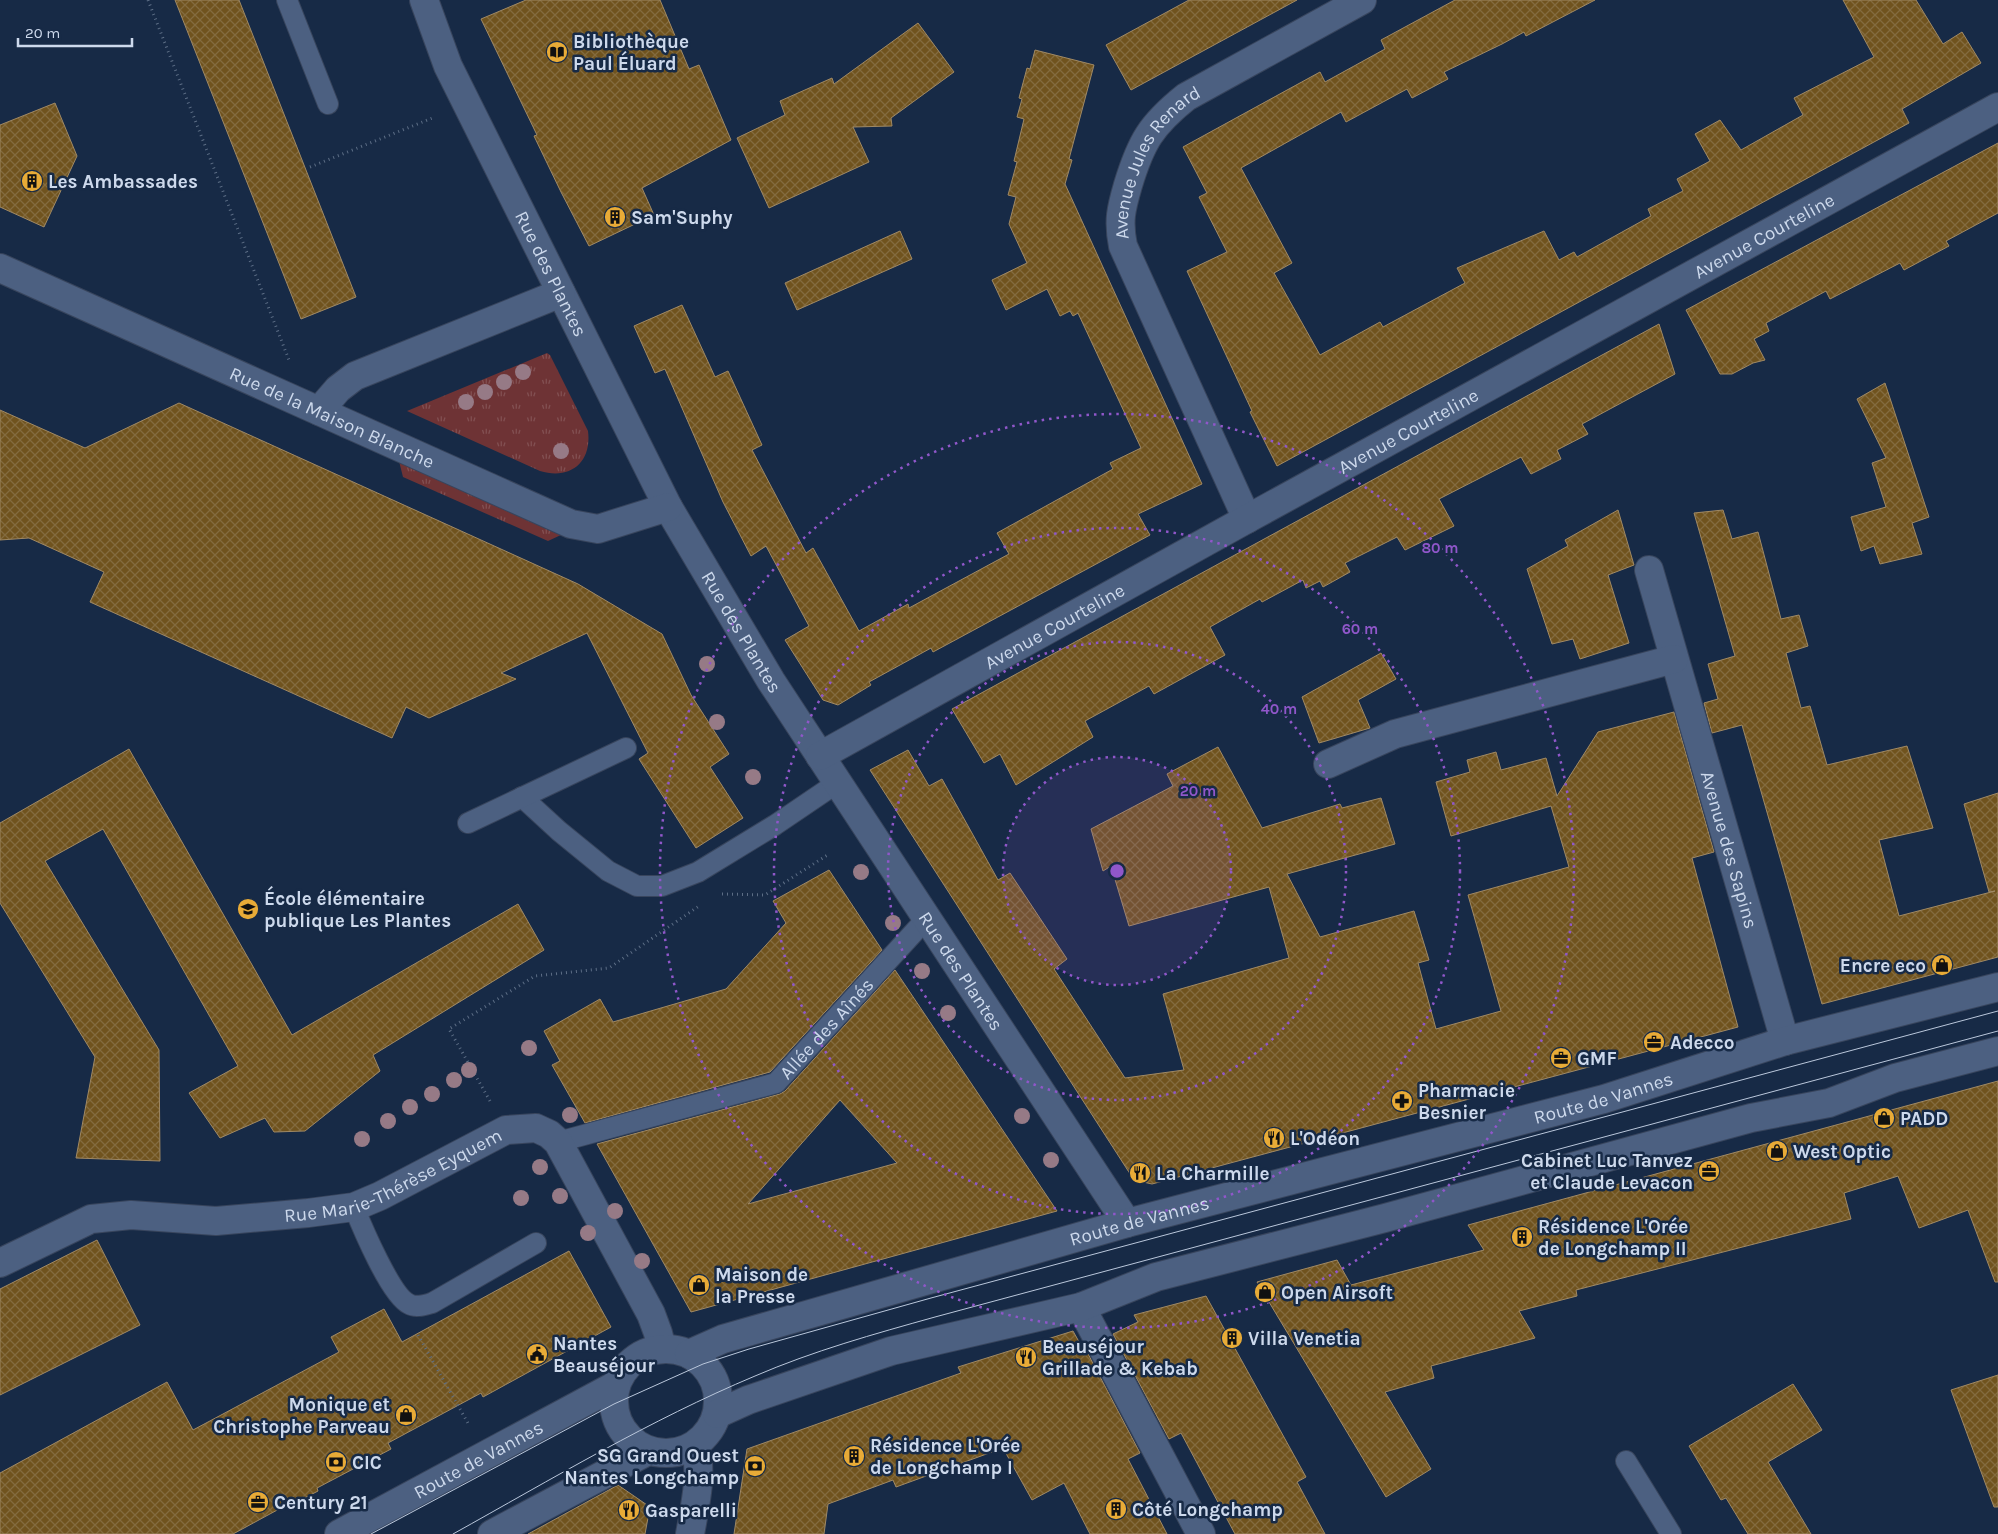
<svg xmlns="http://www.w3.org/2000/svg" width="1998" height="1534" viewBox="0 0 1998 1534" font-family="Karla,sans-serif">
  <defs>
    <pattern id="grass-tufts" width="24" height="20" patternUnits="userSpaceOnUse" patternTransform="scale(1.25)"><rect width="24" height="20" fill="#6e3335"/><path d="M3 7l-1-3M5 7V3M7 7l1-3M15 17l-1-3M17 17v-4M19 17l1-3" fill="none" stroke="#825052"/></pattern>
    <pattern id="building-cross-hatch" width="8" height="8" patternUnits="userSpaceOnUse" patternTransform="scale(1.25)"><rect width="8" height="8" fill="#70531e"/><path d="M0 0l8 8M0 8l8-8" fill="none" stroke="#836b3f"/></pattern>
  </defs>
  <rect width="100%" height="100%" fill="#172a46"/>
  <path fill="url(#grass-tufts)" d="M547,353l3,2 38,76c4,32 -18,49 -48,40l-133,-60z
    M399,461l164,73 -15,7 -145,-64z"/>
  <path fill="url(#building-cross-hatch)" stroke="#a08964" fill-rule="evenodd" d="M175,0h64l117,297 -55,22z
    M526,0h134l29,69 10,-4 32,75 -89,48 12,27 -65,31 -28,-54 -27,-56 3,-1 -56,-116z
    M1189,0h108l-166,90 -25,-45z
    M1455,0h140l-69,36 -2,-4 -22,12 -58,28 4,7 -36,19 -5,-9 -61,33 -5,-10 -100,56 51,95 -18,10 46,82 60,-33 3,5 82,-44 -8,-15 87,-37 15,29 15,-8 3,5 74,-41 -3,-7 35,-18 -6,-12 33,-18 -15,-27 25,-14 21,30 62,-35 -9,-17 80,-41 -31,-57h73l27,44 19,-12 19,31 -79,46 7,14 -632,343 -27,-54 2,-1 -65,-140 40,-19 -28,-55 8,-4 -24,-46 137,-75 5,10 60,-33 -4,-9z
    M918,23l36,49 -63,46 1,8 -39,1 16,35 -100,46 -32,-70 48,-23 -5,-14 52,-23 2,6z
    M1035,50l59,15 -25,94 3,1 -7,24 137,300 -64,30 12,21 -217,117 -2,-4 -62,34 2,3 -33,20 -15,-5 -38,-60 24,-14 -43,-80 -15,10 -28,-54 -58,-133 -10,4 -21,-47 48,-21 33,72 13,-6 34,74 -10,5 54,103 7,-5 46,83 49,-27 1,4 100,-54 -12,-21 116,-64 -3,-6 31,-15 -63,-135 -5,3 -3,-5 -10,5 -13,-27 -41,21 -14,-30 35,-17 -18,-39 7,-27 -8,-2 9,-33 -3,-1 10,-42 -7,-2 5,-18 -3,-1 8,-30 3,1z
    M55,103l22,53 -33,71 -44,-20v-82z
    M1998,143v70l-52,28 3,5 -45,24 -4,-7 -70,36 -4,-8 -60,32 3,8 -15,8 11,21 -12,3 -21,11h-12l-34,-64z
    M900,231l12,28 -115,51 -12,-27z
    M1659,324l16,50 -93,50 6,10 -31,16 4,9 -30,15 -10,-17 -82,42 15,27 -49,24 -8,-13 -52,26 5,9 -27,15 -3,-6 -14,7 -3,-8 -41,22 -2,-3 -50,28 15,28 -71,39 -5,-8 -64,35 8,16 -77,48 -16,-31 -16,9 -32,-54z
    M1885,383l44,134 -17,6 10,31 -42,10 -6,-18 -13,5 -10,-34 35,-10 -14,-44 14,-5 -29,-59z
    M179,403l399,181 84,50 29,61 38,59 -19,13 33,51 -47,30 -57,-89 9,-6 -61,-120 -86,40 15,6 -87,39 -23,-11 -14,31 -302,-136 14,-30 -75,-34 -29,2v-130l85,38z
    M1618,510l16,55 -26,10 21,68 -49,16 -7,-20 -21,5 -25,-75 41,-23 -3,-6z
    M1723,510l9,29 26,-7 23,87 18,-4 9,31 -22,7 15,55 9,-2 17,59 80,-19 26,82 -54,12 20,76 96,-25 -6,1 -25,-88 34,-11v164l-176,47 -80,-279 -30,8 -8,-30 14,-4 -10,-35 27,-8 -41,-143z
    M1381,653l15,26 -38,21 12,28 -51,15 -17,-46z
    M1674,712l40,140 -22,6 46,169 -586,157 -18,-4 -264,-410 38,-20 21,36 13,-7 56,101 12,-7 57,86 -13,10 71,109 59,-8 -21,-76 126,-36 -20,-71 -140,39 -18,-60 -8,5 -12,-42 82,-43 -6,-12 51,-27 44,81 78,-24 2,4 39,-10 14,46 -108,30 33,63 94,-26 15,49 -11,3 18,66 65,-18 -33,-116 101,-28 -18,-61 -100,30 -15,-54 34,-10 -3,-12 29,-8 5,18 45,-12 11,38 41,-64z
    M129,749l163,286 226,-131 26,46 -171,105 7,16 -75,60 -31,1 -9,-14 -45,20 -31,-45 49,-27 -135,-237 -58,32 114,189 1,111 -84,-3 19,-101 -95,-154v-80z
    M829,870l53,80 -112,122 -185,51 -33,-58 8,-4 -16,-30 56,-32 13,23 113,-33 60,-66 -13,-22z
    M895,970l162,241 -366,101 -94,-168 183,-50 5,-3zM840,1100l57,63 -149,41z
    M1998,1081v201h-3l-27,-72 -49,18 -21,-52 -54,17 7,26 -275,71 1,6 -58,15 16,27 -104,28 3,12 -49,14 46,77 -45,28 -129,-215 80,-22 14,25 133,-35 -16,-25z
    M97,1240l43,85 -140,70v-106z
    M569,1251l42,76 -128,70 -2,-4 -93,50 3,6 -74,39 1,3 -25,13 -1,-2 -59,32h-233v-61l167,-91 26,48 146,-78 -8,-15 53,-28 18,33z
    M1206,1296l100,181 -9,5 28,52h-90l-54,-101 -12,6 -56,-105 25,-12 -4,-7z
    M1073,1331l10,18 2,-1 55,105 -12,6 39,75h-77l-26,-51 -32,17 -29,-52 -107,39 -3,-7 -65,24 -4,30h-90l13,-85 214,-76 -3,-6z
    M1998,1375v132h-4l-43,-117z
    M1793,1384l29,46 -54,32 43,72h-63l-22,-36 -5,2 -32,-54z
    M618,1485l32,22 -5,27h-117z"/>
  <g fill="none" stroke-linecap="round" stroke-linejoin="round">
    <g stroke="#38455d" stroke-width="22">
      <g id="lane">
        <path d="M287,0l41,104"/>
        <path d="M522,797l37,34 49,40 29,15h25l36,-14 77,-47 62,-42"/>
        <path d="M468,823l158,-75"/>
        <path id="s1" d="M558,1142l218,-59 151,-165"/>
        <path d="M354,1207c8,20 37,89 55,97 7,4 15,1 23,-1l104,-60"/>
        <path d="M1626,1461l45,73"/>
      </g>
    </g>
    <g stroke="#38455d" stroke-width="30">
      <g id="street">
        <path id="s2" d="M424,0l24,66 220,441 103,174 356,542"/>
        <path id="s3" d="M0,268l571,256 27,5 70,-22"/>
        <path d="M319,411l19,-22 17,-13 206,-83"/>
        <path id="s4" d="M1247,519l-124,-273c-5,-25 -2,-37 5,-61 13,-43 23,-60 58,-88l176,-97"/>
        <path id="s5" d="M1649,570l136,471"/>
        <path id="s6" d="M820,756l427,-237 751,-412"/>
        <path d="M1328,764l67,-30 279,-75"/>
        <path id="s7" d="M0,1263l91,-44 40,-4 85,6 92,-8 46,-6 26,-11 126,-66 30,-2 13,6 9,8 93,172 7,19 4,16"/>
        <path d="M1081,1307l120,227"/>
        <path d="M690,1534c5,-28 13,-61 5,-89"/>
      </g>
    </g>
    <g stroke="#38455d" stroke-width="30">
      <g id="secondary">
        <circle cx="666" cy="1401" r="52"/>
        <path id="s8" d="M689,1354l34,-15 404,-116 477,-124 181,-58 213,-54"/>
        <path d="M717,1414l31,-14 143,-49 190,-44 75,-30 229,-59 366,-100 78,-15 66,-25 103,-27"/>
        <path id="s9" d="M339,1534l277,-149"/>
        <path d="M492,1534l156,-83"/>
      </g>
    </g>
    <path stroke="#5d6e86" stroke-width="3" stroke-dasharray="1 4" stroke-linecap="butt" d="M148,0l141,360
      M310,167l125,-50
      M722,894l43,1 64,-41
      M490,1101l-41,-72 86,-53 74,-8 90,-62
      M418,1335l51,90"/>
    <use href="#lane" stroke="#4c6081" stroke-width="20"/>
    <use href="#street" stroke="#4c6081" stroke-width="28"/>
    <use href="#secondary" stroke="#4c6081" stroke-width="28"/>
    <path stroke="#bac7db" stroke-width="1" d="M371,1534l243,-130 89,-40 46,-15 182,-51 1067,-287
      M453,1534c99,-55 197,-114 302,-158 58,-25 119,-42 180,-59l1063,-286"/>
  </g>
  <g fill="#967a86">
    <circle cx="523" cy="372" r="8"/>
    <circle cx="504" cy="382" r="8"/>
    <circle cx="485" cy="392" r="8"/>
    <circle cx="466" cy="402" r="8"/>
    <circle cx="561" cy="451" r="8"/>
    <circle cx="707" cy="664" r="8"/>
    <circle cx="717" cy="722" r="8"/>
    <circle cx="753" cy="777" r="8"/>
    <circle cx="861" cy="872" r="8"/>
    <circle cx="893" cy="923" r="8"/>
    <circle cx="922" cy="971" r="8"/>
    <circle cx="948" cy="1013" r="8"/>
    <circle cx="529" cy="1048" r="8"/>
    <circle cx="469" cy="1070" r="8"/>
    <circle cx="454" cy="1080" r="8"/>
    <circle cx="432" cy="1094" r="8"/>
    <circle cx="410" cy="1107" r="8"/>
    <circle cx="570" cy="1115" r="8"/>
    <circle cx="1022" cy="1116" r="8"/>
    <circle cx="388" cy="1121" r="8"/>
    <circle cx="362" cy="1139" r="8"/>
    <circle cx="1051" cy="1160" r="8"/>
    <circle cx="540" cy="1167" r="8"/>
    <circle cx="560" cy="1196" r="8"/>
    <circle cx="521" cy="1198" r="8"/>
    <circle cx="615" cy="1211" r="8"/>
    <circle cx="588" cy="1233" r="8"/>
    <circle cx="642" cy="1261" r="8"/>
  </g>
  <circle cx="1117" cy="871" r="114" fill="#9057ca" fill-opacity=".12"/>
  <g fill="none" stroke="#9057ca" stroke-width="2.5" stroke-dasharray="2.5 5">
    <circle cx="1117" cy="871" r="114"/>
    <circle cx="1117" cy="871" r="229"/>
    <circle cx="1117" cy="871" r="343"/>
    <circle cx="1117" cy="871" r="457"/>
  </g>
  <defs>
    <g id="library-disc" transform="scale(1.125)"><circle r="9.5" fill="#e8ab37" stroke="#172a46"/><path d="M-6-4Q-3-5.5-.7-3.5V5Q-3 3-6 4ZM6-4Q3-5.5 .7-3.5V5Q3 3 6 4Z" fill="#111"/></g>
    <g id="building-disc" transform="scale(1.125)"><circle r="9.5" fill="#e8ab37" stroke="#172a46"/><path d="M-4-6H4V6H1V3H-1V6H-4ZM-2.5-4.3h1.7v1.8h-1.7ZM.8-4.3h1.7v1.8H.8ZM-2.5-1h1.7V.8h-1.7ZM.8-1h1.7V.8H.8Z" fill="#111"/></g>
    <g id="school-disc" transform="scale(1.125)"><circle r="9.5" fill="#e8ab37" stroke="#172a46"/><path d="M0-5L7-2L0 1L-7-2ZM-4 1L0 2.5L4 1V4Q0 6-4 4Z" fill="#111"/></g>
    <g id="shop-disc" transform="scale(1.125)"><circle r="9.5" fill="#e8ab37" stroke="#172a46"/><path d="M-5-2.5h2.3a2.7 3.5 0 0 1 5.4 0H5L5.5 6h-11ZM-1.5-2.5h3a1.5 2.3 0 0 0-3 0Z" fill="#111"/></g>
    <g id="office-disc" transform="scale(1.125)"><circle r="9.5" fill="#e8ab37" stroke="#172a46"/><path d="M-6-3h4V-5.5h4V-3h4V5H-6ZM-1-4.5V-3h2v-1.5ZM-6 0V1H6V0Z" fill="#111"/></g>
    <g id="pharmacy-disc" transform="scale(1.125)"><circle r="9.5" fill="#e8ab37" stroke="#172a46"/><path d="M-2-6h4v4h4v4h-4v4h-4v-4h-4v-4h4Z" fill="#111"/></g>
    <g id="restaurant-disc" transform="scale(1.125)"><circle r="9.5" fill="#e8ab37" stroke="#172a46"/><path d="M-5-6h1v4h1v-4h1v4h1v-4h1v5L-1.5 .5V6h-2V.5L-5-1ZM5-6V6H3V1.5H1.5Q1.5-4 5-6Z" fill="#111"/></g>
    <g id="civic-disc" transform="scale(1.125)"><circle r="9.5" fill="#e8ab37" stroke="#172a46"/><path d="M-.6-6.5H3V-4.5H.6V-3L4-1V1h2V6H-6V1h2V-1L-.6-3ZM-1.2 2.5V6h2.4V2.5Z" fill="#111"/></g>
    <g id="bank-disc" transform="scale(1.125)"><circle r="9.5" fill="#e8ab37" stroke="#172a46"/><path d="M-6-4H6V4H-6ZM0-2.3a2.3 2.3 0 1 0 0 4.6a2.3 2.3 0 1 0 0-4.6Z" fill="#111"/></g>
  </defs>
  <g fill-rule="evenodd">
    <use href="#library-disc" x="557" y="52"/>
    <use href="#building-disc" x="32" y="181"/>
    <use href="#building-disc" x="615" y="217"/>
    <use href="#school-disc" x="248" y="909"/>
    <use href="#shop-disc" x="1942" y="965"/>
    <use href="#office-disc" x="1654" y="1042"/>
    <use href="#office-disc" x="1561" y="1058"/>
    <use href="#pharmacy-disc" x="1402" y="1101"/>
    <use href="#shop-disc" x="1884" y="1118"/>
    <use href="#restaurant-disc" x="1274" y="1138"/>
    <use href="#shop-disc" x="1777" y="1151"/>
    <use href="#office-disc" x="1709" y="1171"/>
    <use href="#restaurant-disc" x="1140" y="1173"/>
    <use href="#building-disc" x="1522" y="1237"/>
    <use href="#shop-disc" x="699" y="1285"/>
    <use href="#shop-disc" x="1265" y="1292"/>
    <use href="#building-disc" x="1232" y="1338"/>
    <use href="#civic-disc" x="537" y="1354"/>
    <use href="#restaurant-disc" x="1026" y="1357"/>
    <use href="#shop-disc" x="406" y="1415"/>
    <use href="#building-disc" x="854" y="1456"/>
    <use href="#bank-disc" x="336" y="1462"/>
    <use href="#bank-disc" x="755" y="1466"/>
    <use href="#office-disc" x="258" y="1502"/>
    <use href="#building-disc" x="1116" y="1509"/>
    <use href="#restaurant-disc" x="629" y="1510"/>
  </g>
  <g text-anchor="middle" stroke-width="5" stroke-linejoin="round" paint-order="stroke">
    <g font-size="19" font-weight="bold" fill="#cdd9ec" stroke="#172a46" text-anchor="start">
      <text x="573" y="48">Bibliothèque<tspan x="573" dy="22">Paul Éluard</tspan></text>
      <text x="48" y="188">Les Ambassades</text>
      <text x="631" y="224">Sam'Suphy</text>
      <text x="264" y="905">École élémentaire<tspan x="264" dy="22">publique Les Plantes</tspan></text>
      <text x="1926" y="972" text-anchor="end">Encre eco</text>
      <text x="1670" y="1049">Adecco</text>
      <text x="1577" y="1065">GMF</text>
      <text x="1418" y="1097">Pharmacie<tspan x="1418" dy="22">Besnier</tspan></text>
      <text x="1900" y="1125">PADD</text>
      <text x="1290" y="1145">L'Odéon</text>
      <text x="1793" y="1158">West Optic</text>
      <text x="1693" y="1167" text-anchor="end">Cabinet Luc Tanvez<tspan x="1693" dy="22">et Claude Levacon</tspan></text>
      <text x="1156" y="1180">La Charmille</text>
      <text x="1538" y="1233">Résidence L'Orée<tspan x="1538" dy="22">de Longchamp II</tspan></text>
      <text x="715" y="1281">Maison de<tspan x="715" dy="22">la Presse</tspan></text>
      <text x="1281" y="1299">Open Airsoft</text>
      <text x="1248" y="1345">Villa Venetia</text>
      <text x="553" y="1350">Nantes<tspan x="553" dy="22">Beauséjour</tspan></text>
      <text x="1042" y="1353">Beauséjour<tspan x="1042" dy="22">Grillade &amp; Kebab</tspan></text>
      <text x="390" y="1411" text-anchor="end">Monique et<tspan x="390" dy="22">Christophe Parveau</tspan></text>
      <text x="870" y="1452">Résidence L'Orée<tspan x="870" dy="22">de Longchamp I</tspan></text>
      <text x="739" y="1462" text-anchor="end">SG Grand Ouest<tspan x="739" dy="22">Nantes Longchamp</tspan></text>
      <text x="352" y="1469">CIC</text>
      <text x="274" y="1509">Century 21</text>
      <text x="1132" y="1516">Côté Longchamp</text>
      <text x="645" y="1517">Gasparelli</text>
    </g>
    <g font-size="19" fill="#cdd9ec" stroke="#172a46">
      <text dy="7" stroke="none"><textPath href="#s4" startOffset="395">Avenue Jules Renard</textPath></text>
      <text dy="7" stroke="none"><textPath href="#s6" startOffset="1078">Avenue Courteline</textPath></text>
      <text dy="7" stroke="none"><textPath href="#s2" startOffset="302">Rue des Plantes</textPath></text>
      <text dy="7" stroke="none"><textPath href="#s3" startOffset="364">Rue de la Maison Blanche</textPath></text>
      <text dy="7" stroke="none"><textPath href="#s6" startOffset="672">Avenue Courteline</textPath></text>
      <text dy="7" stroke="none"><textPath href="#s6" startOffset="268">Avenue Courteline</textPath></text>
      <text dy="7" stroke="none"><textPath href="#s2" startOffset="708">Rue des Plantes</textPath></text>
      <text dy="7" stroke="none"><textPath href="#s5" startOffset="291">Avenue des Sapins</textPath></text>
      <text dy="7" stroke="none"><textPath href="#s2" startOffset="1112">Rue des Plantes</textPath></text>
      <text dy="7" stroke="none"><textPath href="#s1" startOffset="300">Allée des Aînés</textPath></text>
      <text dy="7" stroke="none"><textPath href="#s8" startOffset="950">Route de Vannes</textPath></text>
      <text dy="7" stroke="none"><textPath href="#s7" startOffset="412">Rue Marie-Thérèse Eyquem</textPath></text>
      <text dy="7" stroke="none"><textPath href="#s8" startOffset="470">Route de Vannes</textPath></text>
      <text dy="7" stroke="none"><textPath href="#s9" startOffset="158">Route de Vannes</textPath></text>
    </g>
  </g>
  <circle cx="1117" cy="871" r="8" fill="#9057ca" stroke="#172a46" stroke-width="2.5"/>
  <g font-size="15" text-anchor="middle" font-weight="bold" fill="#9057ca" stroke="#172a46" stroke-width="5" stroke-linejoin="round" paint-order="stroke">
    <text x="1440" y="553">80 m</text>
    <text x="1360" y="634">60 m</text>
    <text x="1279" y="714">40 m</text>
    <text x="1198" y="796">20 m</text>
  </g>
  <path d="M18 38v8h114v-8" fill="none" stroke="#cdd9ec" stroke-width="2.5"/>
  <text x="25" y="38" font-size="15" fill="#cdd9ec" stroke="#172a46" stroke-width="4" paint-order="stroke">20 m</text>
</svg>
